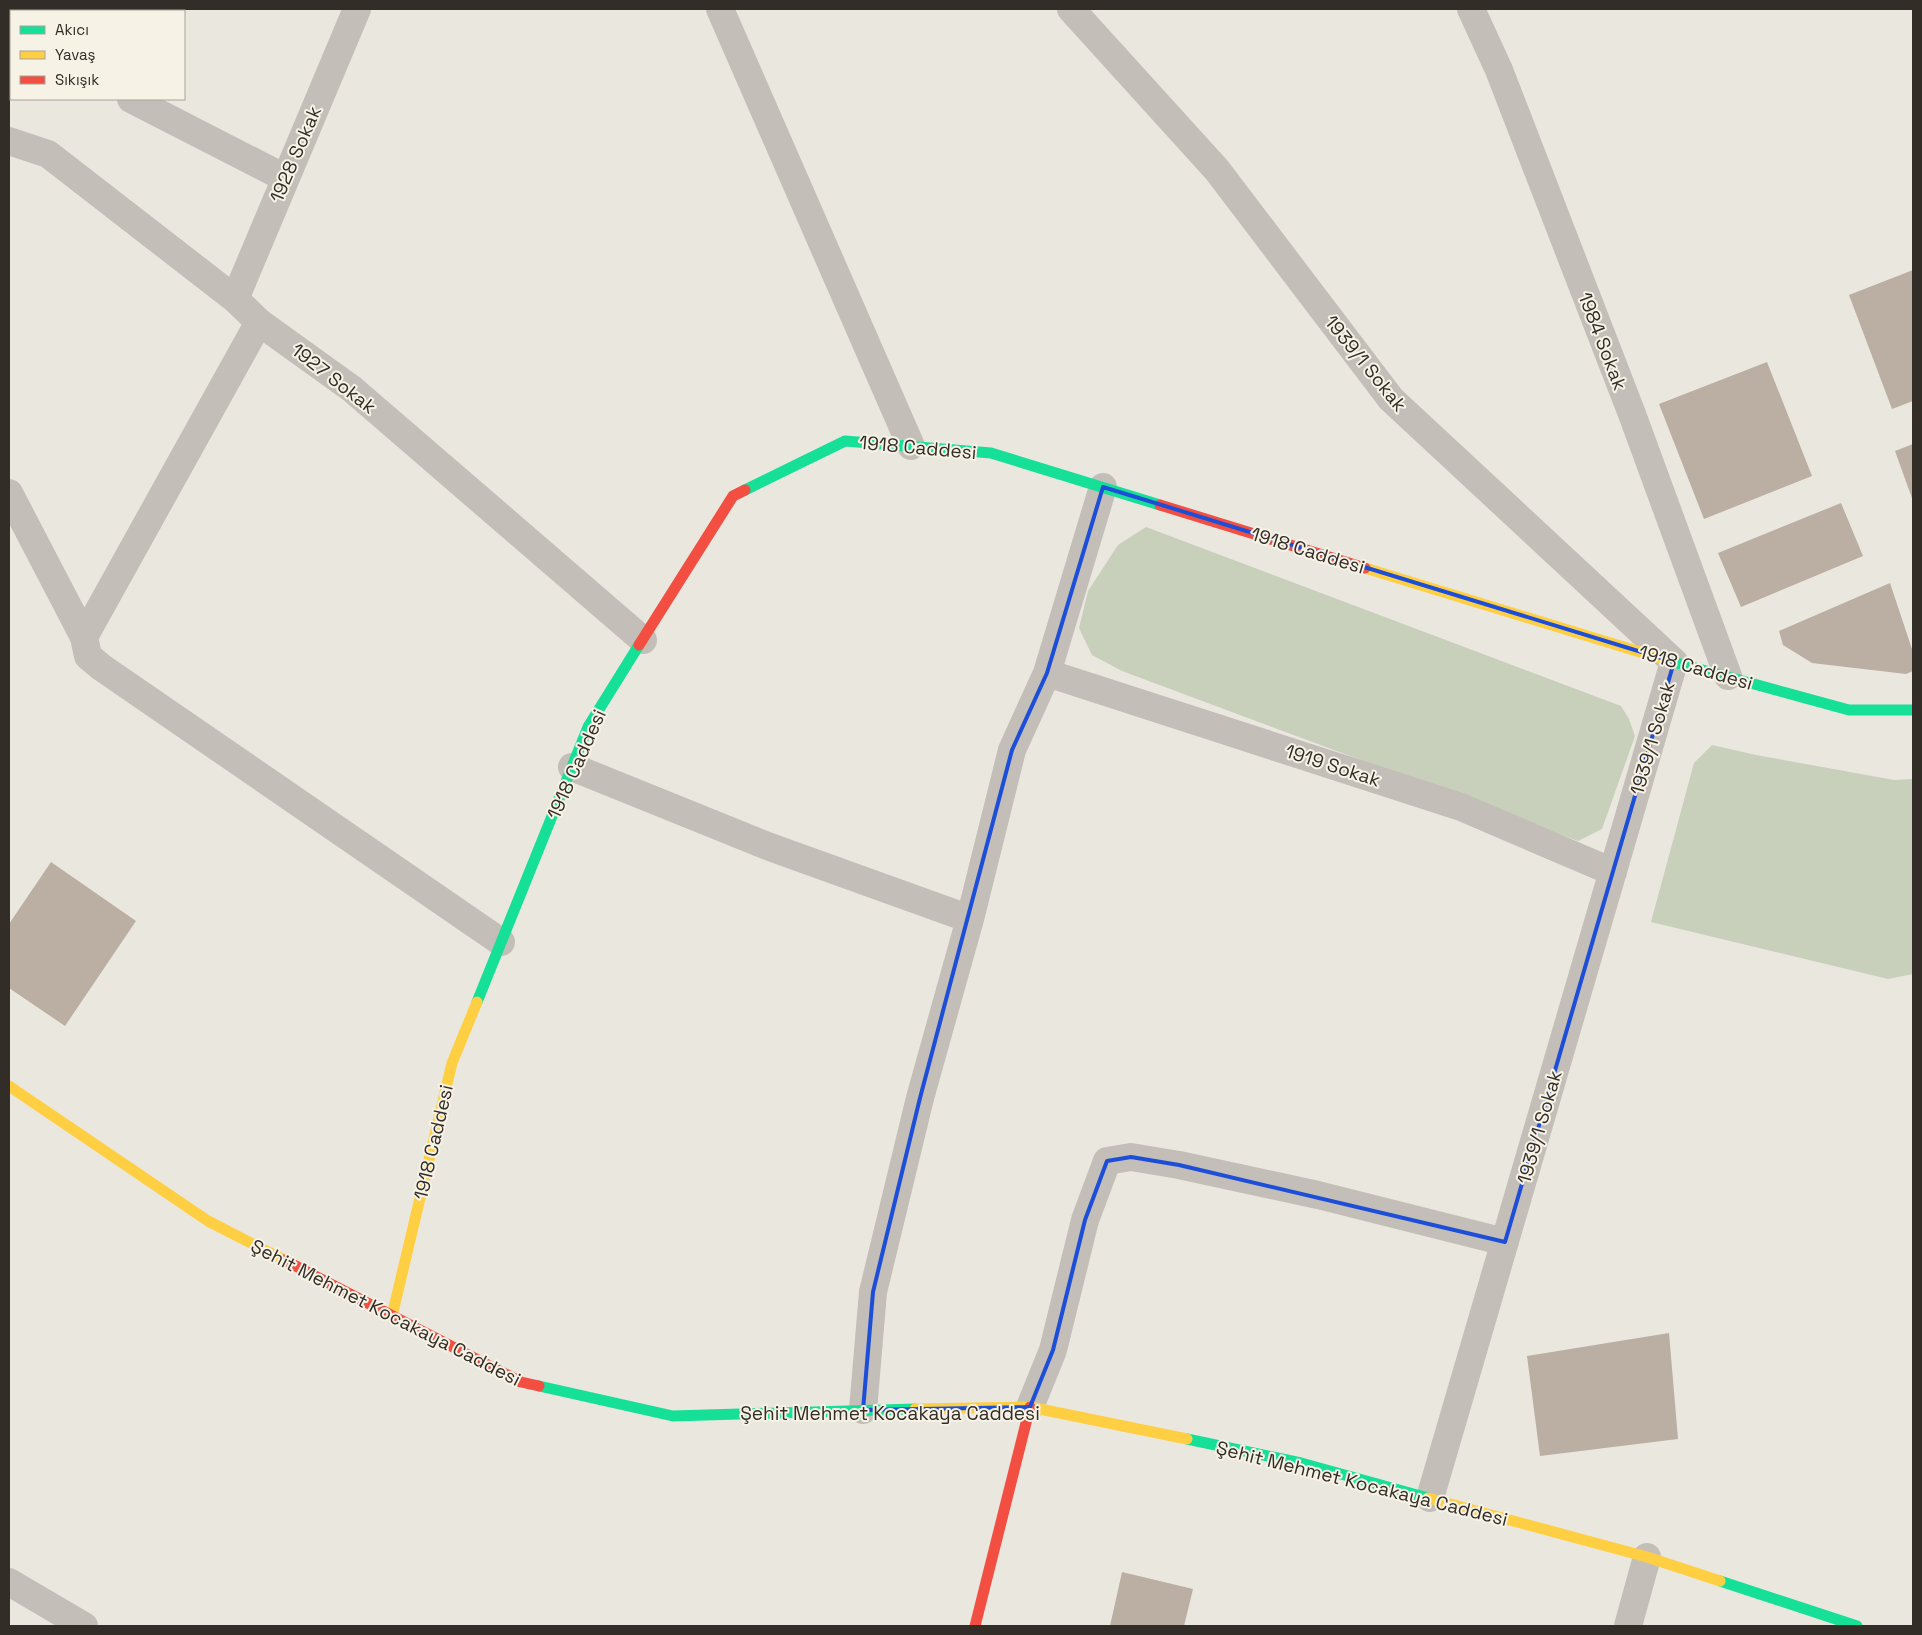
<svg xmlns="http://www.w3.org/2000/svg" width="1922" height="1635" viewBox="0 0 1922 1635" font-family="'Space Grotesk',sans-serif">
  <rect width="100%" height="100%" fill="#eae7df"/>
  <path fill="#c8cfbb" d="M1146,527l475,179 8,13 6,17 -33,93 -24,12 -456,-170 -30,-16 -13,-27 9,-37 30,-46z
    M1712,745l44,10 138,25 19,-1v195l-25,5 -237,-57 43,-159z"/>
  <path fill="#bbaea2" d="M1913,270v131l-21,8 -43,-114z
    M1767,362l45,114 -108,43 -45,-115z
    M1913,444v57l-18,-50z
    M1841,503l22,53 -122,51 -23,-54z
    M1890,583l23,69v19l-7,3 -94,-11 -29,-18 -4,-14z
    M51,862l85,59 -71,105 -56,-38v-64z
    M1669,1333l9,106 -138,17 -13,-100z
    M1122,1572l71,17 -9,37h-74z"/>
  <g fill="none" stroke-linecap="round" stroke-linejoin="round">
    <path stroke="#c3beb8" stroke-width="28" d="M720,9l191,437
      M1071,9l146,161 174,229 283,263 -244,836
      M1471,9l28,61 133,344 96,262
      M9,35l2,2
      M131,99l154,79
      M9,141l39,13 187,145 24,23 93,67 291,251
      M235,299l122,-290
      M259,322l-175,315 4,19 13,11 400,275
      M9,493l75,144
      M1047,673l414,134 152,65
      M572,767l198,80 200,72
      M1030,1407l23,-57 32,-130 22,-59 24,-4 48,8 139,30 187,47
      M863,1410l10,-118 47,-194 50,-179 42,-169 35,-77 56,-186
      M9,1582l75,44
      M1628,1626l19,-69"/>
    <path stroke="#16e098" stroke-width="11" d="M745,490l100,-49 146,12 169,52
      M1666,660l183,50h64
      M477,1002l111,-275 51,-82
      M539,1386l134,30 242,-7
      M1187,1439l114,24 127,35
      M1720,1581l137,45"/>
    <path stroke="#ffcf43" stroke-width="11" d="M1365,568l301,92
      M9,1086l199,135 76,39
      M392,1316l60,-253 25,-61
      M915,1409l115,-2 157,32
      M1428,1498l219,59 73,24"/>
    <path stroke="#f24e42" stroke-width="11" d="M1160,505l205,63
      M639,645l94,-149 12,-6
      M284,1260l237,122 18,4
      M975,1626l55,-219"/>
  </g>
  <path fill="none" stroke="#1d4ed8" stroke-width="4" stroke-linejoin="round" d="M1103,487l571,175 -169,580 -326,-77 -48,-8 -24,4 -22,59 -32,130 -23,57 -167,3 10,-118 47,-194 92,-348 35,-77z"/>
  <g text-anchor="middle" stroke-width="4" stroke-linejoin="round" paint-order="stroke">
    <g font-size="19" fill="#322d27" stroke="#f7f2e6">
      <text transform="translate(295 154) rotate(-67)" y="7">1928 Sokak</text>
      <text transform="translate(1603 341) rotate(69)" y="7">1984 Sokak</text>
      <text transform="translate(1366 363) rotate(51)" y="7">1939/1 Sokak</text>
      <text transform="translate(334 378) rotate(38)" y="7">1927 Sokak</text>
      <text transform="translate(918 447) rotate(5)" y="7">1918 Caddesi</text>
      <text transform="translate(1308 550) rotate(17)" y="7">1918 Caddesi</text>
      <text transform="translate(1696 667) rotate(16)" y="7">1918 Caddesi</text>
      <text transform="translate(1652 738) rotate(-74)" y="7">1939/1 Sokak</text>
      <text transform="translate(576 764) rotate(-66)" y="7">1918 Caddesi</text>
      <text transform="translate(1333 765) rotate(18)" y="7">1919 Sokak</text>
      <text transform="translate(1539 1127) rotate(-74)" y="7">1939/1 Sokak</text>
      <text transform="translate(433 1142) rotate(-77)" y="7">1918 Caddesi</text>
      <text transform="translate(386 1312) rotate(27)" y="7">Şehit Mehmet Kocakaya Caddesi</text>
      <text x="890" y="1420">Şehit Mehmet Kocakaya Caddesi</text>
      <text transform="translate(1362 1483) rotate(14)" y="7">Şehit Mehmet Kocakaya Caddesi</text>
    </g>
  </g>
  <rect width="1922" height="1635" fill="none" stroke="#322d27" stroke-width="20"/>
  <rect x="10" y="10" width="175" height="90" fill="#f7f2e6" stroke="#a8a39a"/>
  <rect x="20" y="26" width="25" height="8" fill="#16e098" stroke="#a8a39a"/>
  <text x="55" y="35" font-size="15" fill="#322d27">Akıcı</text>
  <rect x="20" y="51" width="25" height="8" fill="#ffcf43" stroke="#a8a39a"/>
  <text x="55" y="60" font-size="15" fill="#322d27">Yavaş</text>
  <rect x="20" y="76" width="25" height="8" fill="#f24e42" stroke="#a8a39a"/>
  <text x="55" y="85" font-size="15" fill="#322d27">Sıkışık</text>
</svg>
